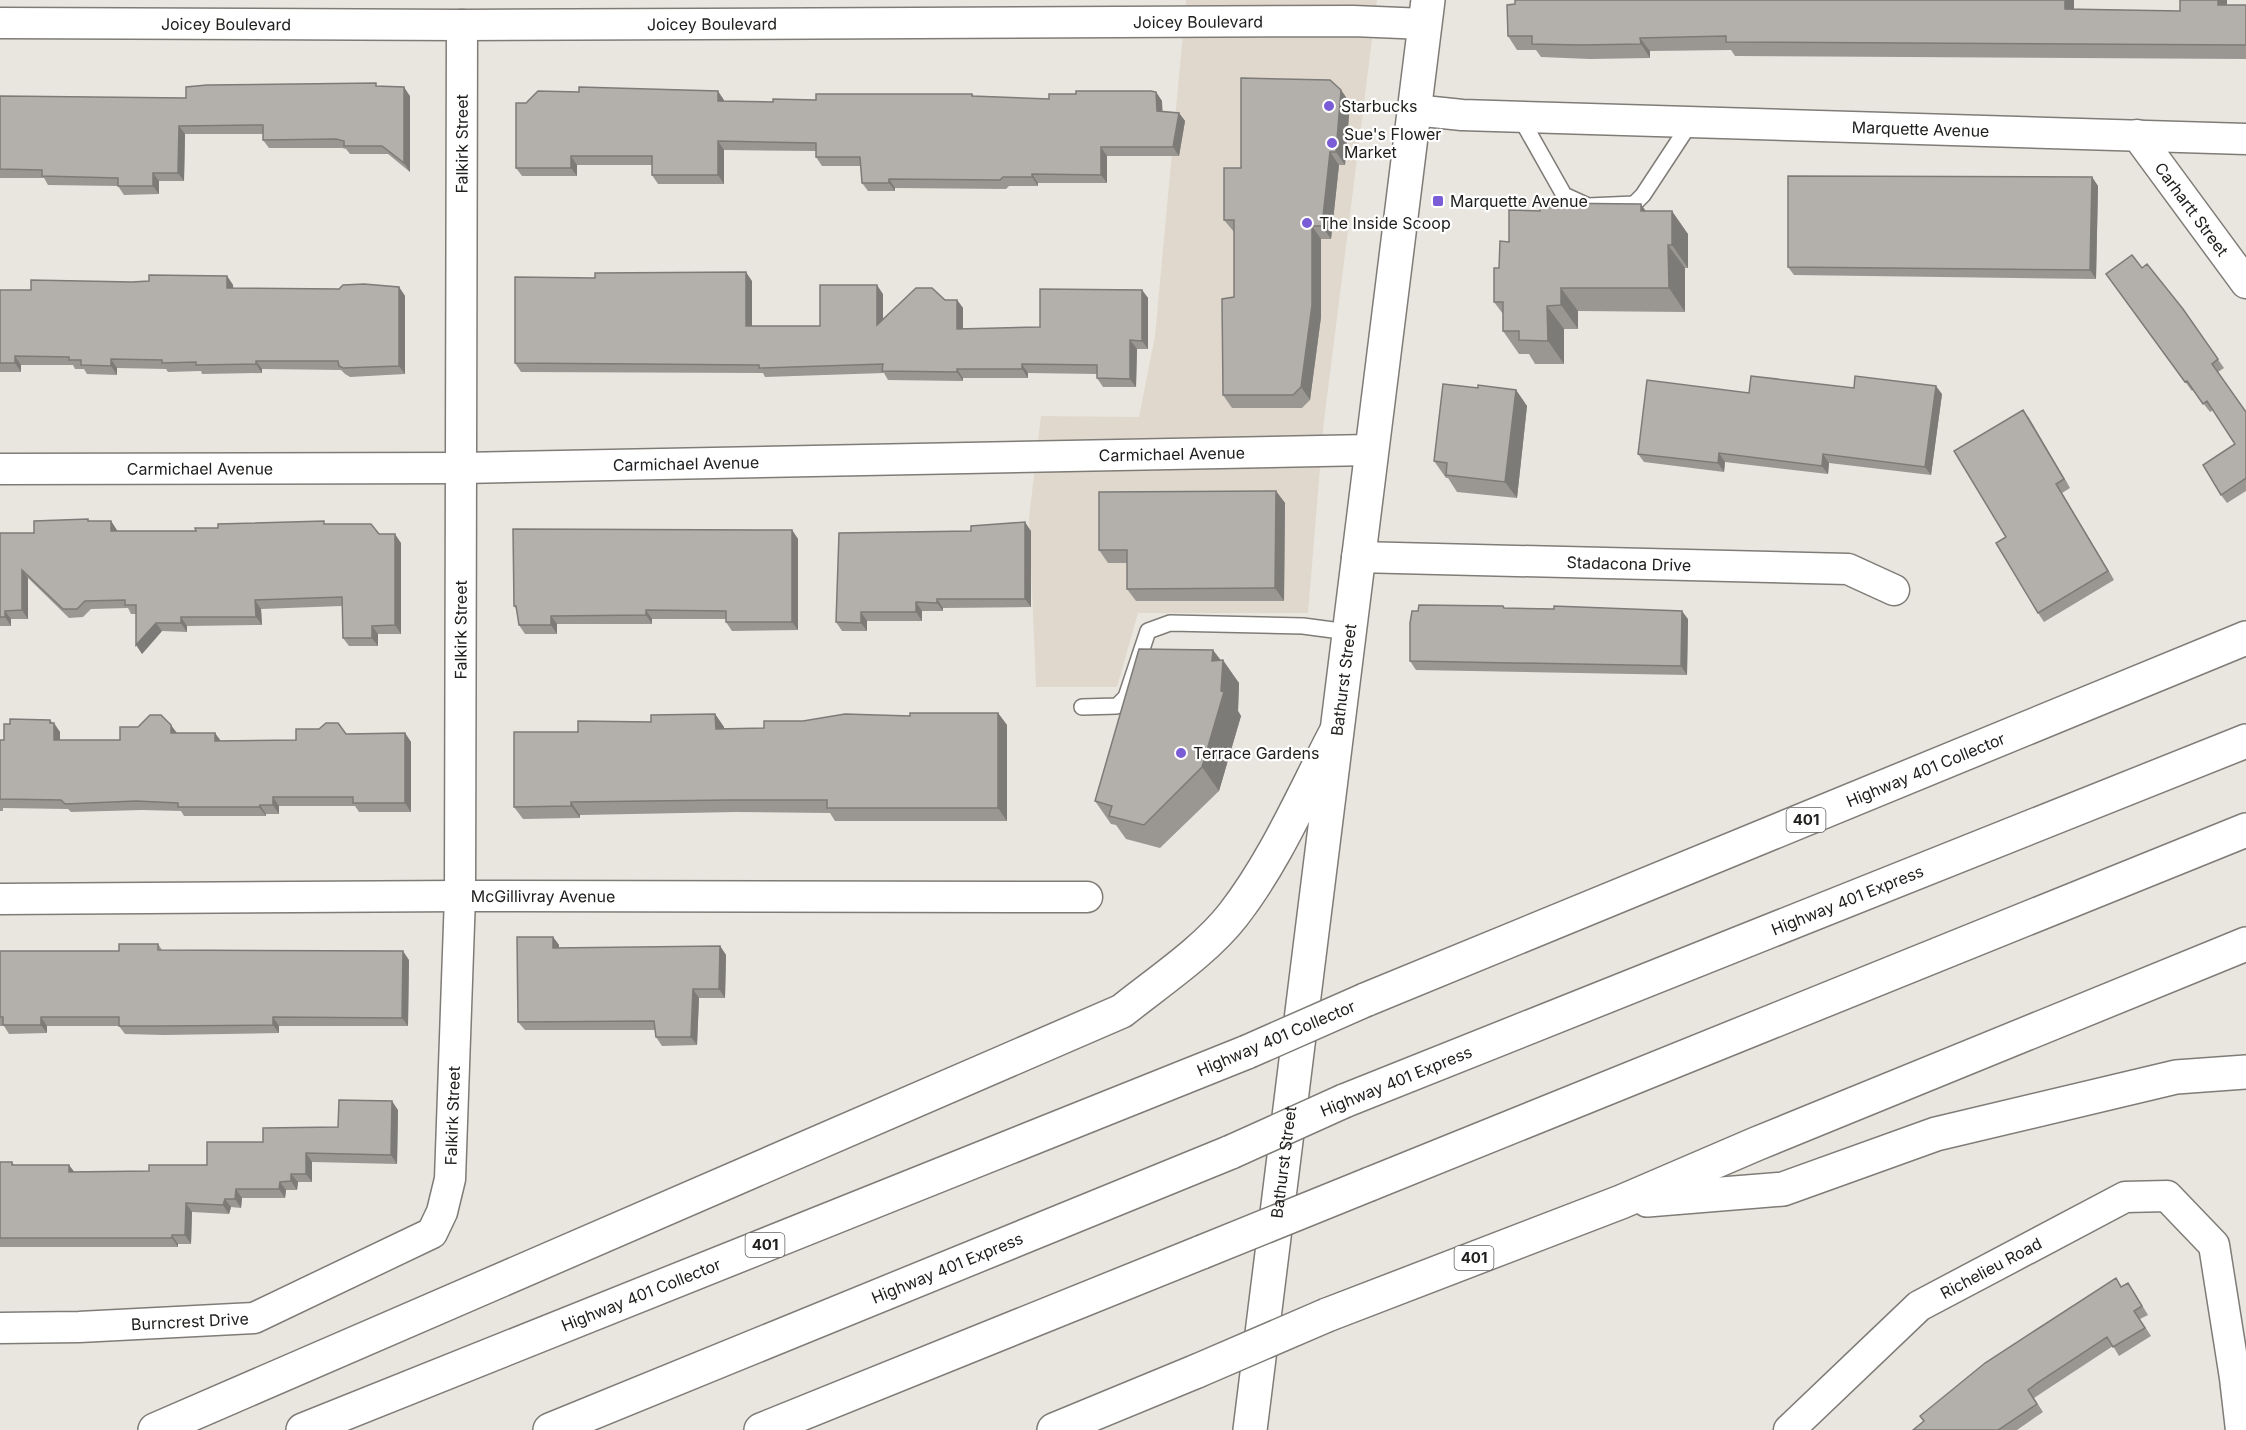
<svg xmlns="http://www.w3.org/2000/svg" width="2246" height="1430" viewBox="0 0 2246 1430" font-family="Inter,sans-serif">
  <rect width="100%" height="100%" fill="#e9e6e0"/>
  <path fill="#e0d8cc" d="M1186,0h191l-53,421 -16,192h-170l-21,74h-81l-7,-169 12,-102 98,1 16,-81z"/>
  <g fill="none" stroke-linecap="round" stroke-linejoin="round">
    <g stroke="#7f7c77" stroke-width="18">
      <path id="service" d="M1520,117l44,78 24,11 46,-2 9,-9 48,-73
        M1082,707l35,-1 9,-9 22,-66 22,-8 133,3 45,6"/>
    </g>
    <g stroke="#7f7c77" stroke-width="33">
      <g id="minor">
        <path id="s1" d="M0,23l462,2 891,-4 72,3"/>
        <path id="s2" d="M1414,110l48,5 784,24"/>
        <path id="s3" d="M2137,135l109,148"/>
        <path id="s4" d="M0,469l462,-1 908,-18"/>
        <path id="s5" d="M1357,557l491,12 46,21"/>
        <path id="s6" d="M0,899l460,-3 627,1"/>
        <path id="s7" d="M0,1328l79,-1 175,-9 178,-85 10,-21 8,-33 10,-283 2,-871"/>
        <path id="s8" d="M1789,1430l130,-124 206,-109 42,-1 47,49 21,133 6,52"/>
      </g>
    </g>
    <g stroke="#7f7c77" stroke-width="36">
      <g id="secondary">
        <path id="s9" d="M1250,1430l178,-1430"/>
      </g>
    </g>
    <g stroke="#7f7c77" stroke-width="36">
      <g id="motorway">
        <path id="s10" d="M1365,1000l881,-362"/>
        <path id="s11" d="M1344,1101l902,-360"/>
        <path d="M1370,1184l876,-354"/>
        <path d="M1647,1200l136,-11 153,-55 240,-57 70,-5"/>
        <path d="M1327,1315l294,-113 135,-58 490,-200"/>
        <path d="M155,1430l967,-419c36,-29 83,-60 111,-96 42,-54 70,-120 102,-181"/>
        <path id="s12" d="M303,1430l944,-378"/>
        <path id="s13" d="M550,1430l681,-278"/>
        <path d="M761,1430l441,-178"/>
        <path d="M1054,1430l143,-59"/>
      </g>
    </g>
    <use href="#service" stroke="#fff" stroke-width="15"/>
    <use href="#minor" stroke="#fff" stroke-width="30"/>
    <use href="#secondary" stroke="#fff" stroke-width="33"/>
    <use href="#motorway" stroke="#fff" stroke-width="33"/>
    <g stroke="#7f7c77" stroke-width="36" stroke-linecap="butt">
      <path id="motorway-bridge" d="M1247,1052l118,-52
        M1231,1152l113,-51
        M1202,1252l168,-68
        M1197,1371l130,-56"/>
    </g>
    <use href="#motorway-bridge" stroke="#fff" stroke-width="33"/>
  </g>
  <path fill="#9a9793" d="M2074,0v9l106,2 47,-6h19v54l-511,-3 -4,-6 -81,1v7l-60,1 -49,-2 -5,-7h-19l-9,-14z
    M378,86l32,10v76l-22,-18h-38l-4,-5 -4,-1h-73l-6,-8v-6h-78l-1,47h-25v13l-35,1 -6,-9 -70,-1 -4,-7h-44v-82l186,2z
    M1341,90l9,13 -5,62h-6l-8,74h-10v78l-11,83 -8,8h-70l-9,-13 11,-98v-65l-10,-12 17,-52z
    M1156,92l6,9v10l17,2 6,8 -6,35h-72v27h-69v3h-29l-3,3 -111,-1v3h-27l-6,-8 -1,-17h-39l-6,-9v-6l-92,-1v34h-66l-6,-9v-10h-75v11h-55l-6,-8 208,-68v1l49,1 199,-8 2,2 75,3 27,-5z
    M2092,177l6,9 -2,93 -302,-4 -6,-8z
    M1646,211l42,23v34h-3v44l-107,-1v18h-14v35h-29l-6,-10h-10l-16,-23v-17l-9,-12 5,-34 10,-26z
    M2142,268l41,41 41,59 -6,4 28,40v79l-19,12 -6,-8 14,-51 -22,-34 -3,2 -17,-22 -1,1 -86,-117z
    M227,276l6,9v3l106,1 60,-2 6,9v78l-55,3 -5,-3 -4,-4 -79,-1v4l-60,1 -1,-3 -33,1 -2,-3 -49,-1v7l-30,-1 -3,-5h-9l-2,-4h-52v7h-21v-82h31z
    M752,281v45h68l63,-32v26l62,-20h12l6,8v21l77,-2 102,-37 6,8v51h-11l-1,38h-33l-6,-9v-4l-69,-1v5h-65v3l-75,-1 -4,-7 -119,4 -2,-4 -242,-1 -6,-9z
    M1478,388l38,2 11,16 -10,92 -60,-6 -9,-14h-2l-12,-17z
    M1854,388l88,6 -11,81 -102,-12 -1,11 -103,-12 -1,10 -80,-10 -6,-8 111,-61z
    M2023,410l47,78 -8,5 52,87 -70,42 -6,-9 -32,-76z
    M1276,491l9,12 -1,98h-148l-9,-12v-26h-19l-9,-13z
    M90,521h21l6,10h79l22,-3 108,-4 53,10 22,9v91h-23v12h-29l-6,-8 -1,-32 -81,3 1,16 -75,1v6l-25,-1 -20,23 -6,-40h-5l-3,-6 -37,1 -8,8 -14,1 -41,-40v41h-17v7h-11v-93h34z
    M792,530l6,9v91l-66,1 -6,-9v-3h-74v5h-95v10h-32l-6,-9 -2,-15 -3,-4z
    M1031,531v76l-88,1v3h-21v10h-55v10h-25l-6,-9z
    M1505,608l183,11 -1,56 -271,-5 -6,-9z
    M1220,660l19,23 -1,28 3,5 -22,75 -59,57 -34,-9 -10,-14 -5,-1 -16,-23z
    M998,713l9,12v96h-172l-5,-8 -94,-1 -156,3v3l-57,1 -9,-12 64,-75 137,-18 9,13v2l40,-1 39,-7z
    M50,720l10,12v8h60l57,-7 44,8 75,-1 50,-6 59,-1 6,9v70h-52l-4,-6h-76v8h-13v2h-82l-3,-5 -39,-1 -71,2 -3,-3 -65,-1v3h-3v-71h4z
    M553,937l6,8v3l161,-2 6,9 -1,43h-26l-2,47 -35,1 -6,-9 -1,-7h-130l-7,-8z
    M158,944l4,6 247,10 -1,66h-129v7l-115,2 -39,-1 -6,-8h-72v7l-38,1 -5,-8h-4v-75h119z
    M398,1110l-1,54 -85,-2v20h-14l-1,8h-11l-1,8h-43l-1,10 -10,-1 -2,7 -37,-2 -1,32h-13v3h-178v-85h12l2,3 60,7 75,-1 58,-6 56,-23 75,-15z
    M2116,1278l6,9 12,5 14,23 -8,4 11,17 -32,20 -6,-10 -70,46 -9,6 9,14 -26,18h-104l11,-9 -4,-5z"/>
  <path fill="#7d7b78" d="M2065,0h9v23l-9,-14z
    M2218,0h9v18l-9,-13z
    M1640,38l10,13v7l-9,-14z
    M404,87l6,9v76l-6,-9z
    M1341,90l9,13 -5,62 -9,-13z
    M718,91l6,9v10l-6,-9z
    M1156,92l6,9 1,19 -6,-9z
    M1179,113l6,8 -6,35 -6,-9z
    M179,126l6,8 -1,47 -6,-8z
    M718,141l6,9v34l-6,-9z
    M1101,147l6,9v27l-6,-8z
    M1330,152l9,13 -8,74 -9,-13z
    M571,156l6,9v11l-6,-8z
    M153,173l6,8v13l-6,-8z
    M1032,174l6,9v3l-6,-9z
    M2092,177l6,9 -2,93 -6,-9z
    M889,179l6,9v3l-6,-8z
    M1641,204l16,23 -16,-16z
    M1672,211l16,23v34l-16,-23z
    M1312,226l9,13v78l-11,83 -9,-13z
    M1668,245l17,23v44l-16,-24z
    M746,272l6,9v54l-6,-9z
    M227,276l6,9 1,12 -7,-9z
    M877,285l6,9v40l-6,-9z
    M399,287l6,9v78l-6,-8z
    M1561,288l17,23v18l-17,-24z
    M1142,290l6,8v51l-6,-8z
    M957,300l6,8v29l-6,-8z
    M1547,306l17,23v35l-16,-23z
    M1130,340l7,9 -1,38 -6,-8z
    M15,356l6,9v7l-6,-9z
    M111,359l6,9v7l-6,-9z
    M256,361l6,8v4l-6,-9z
    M1022,364l6,9v5l-6,-9z
    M957,369l6,9v3l-6,-9z
    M1936,386l6,8 -11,81 -6,-8z
    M1516,390l11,16 -10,92 -12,-16z
    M2023,410l6,8 41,70 -6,-9z
    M1719,453l6,9 -1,10 -6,-9z
    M1823,454l6,9 -1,11 -6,-8z
    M2056,484l6,9 52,87 -6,-9z
    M1276,491l9,12 -1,98 -9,-13z
    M111,521l6,9v9l-6,-8z
    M1025,522l6,9v76l-6,-8z
    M792,530l6,9v91l-6,-8z
    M395,534l6,9v91l-6,-9z
    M22,570l6,8v41l-6,-9z
    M937,599l6,9v3l-6,-8z
    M255,600l6,9 1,16 -6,-8z
    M916,602l6,9v10l-6,-9z
    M646,610l6,9v5l-6,-9z
    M5,611l6,8v7l-6,-9z
    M1682,611l6,8 -1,56 -6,-9z
    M861,612l6,9v10l-6,-8z
    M551,616l6,8v10l-6,-9z
    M181,617l6,9v6l-6,-9z
    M156,623l6,8 -20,23 -6,-9z
    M372,626l6,8v12l-6,-8z
    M1213,650l10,13v-3l16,23 -1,28 3,5 -22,75 -17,-24 19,-76 -9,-30z
    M998,713l9,12v96l-9,-13z
    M715,714l9,13v14l-8,-12z
    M50,720l4,6v-3l6,9v17l-6,-9z
    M171,725l6,8h-6z
    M215,733l6,8h-6z
    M405,733l6,9v70l-6,-9z
    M273,797l6,9v8l-6,-9z
    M571,802l9,13v3l-9,-12z
    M260,805l6,9v2l-7,-9z
    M553,937l6,8v12l-6,-9z
    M720,946l6,9 -1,43 -6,-9z
    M403,951l6,9 -1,66 -6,-8z
    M693,989l6,9 -2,47 -6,-8z
    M41,1017l6,9v7l-6,-8z
    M273,1017l6,9v7l-6,-8z
    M392,1101l6,9 -1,54 -6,-9z
    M306,1153l6,9v20l-6,-8z
    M69,1165l7,9 -7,-2z
    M291,1174l7,8 -1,8 -6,-9z
    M280,1182l6,8 -1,8 -6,-9z
    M236,1189l6,9 -1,10 -6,-9z
    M225,1199l6,8 -2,7 -6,-9z
    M186,1203l6,9 -1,32 -6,-9z
    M172,1235l6,9v3l-6,-9z"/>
  <path fill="#b3b0ab" stroke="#7d7b78" stroke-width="1.5" d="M1515,0h550v9l115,2v-11h38v5h28v40l-520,-3v-6l-86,2 1,6 -61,1 -48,-1v-8h-24l-1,-31 8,-1z
    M1241,78l89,2 11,10 -5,62h-6l-8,74h-10v79l-11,82 -8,8h-70l-1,-96 12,-2v-77h-10v-52h17z
    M376,83v3l28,1v76l-22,-17h-38v-5l-8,-2 -73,1v-15l-84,1 -1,47h-25v13h-35v-8l-76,-2v-6l-42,-1v-73l186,2v-11l21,-2z
    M579,87l139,4v10l55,1v-3l43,1v-6h156v2l77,3v-5h27v-3h75l5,1 1,19 22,2 -6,34h-72v28l-69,-1v3h-29l-3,3 -111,-1v4h-27l-2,-26h-44v-14l-98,-2v34h-66v-19h-81v12h-55v-65h10l12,-12 41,1z
    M1788,176l304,1 -2,93 -302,-3z
    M1540,203l101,1v7h31v34h-4l1,43h-108v17l-14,1 1,35 -29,-1v-9h-16v-29h-9v-34h5l1,-27 9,1v-32l31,1z
    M2132,255l10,13 5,-4 36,45 35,50 -6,5 34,48v66l-25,17 -18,-30 32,-21 -28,-43 -4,3 -16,-23 -2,1 -79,-108z
    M746,272v54h74v-41h57v40l39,-37h16l13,12h12v29l83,-2v-38l102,1v51l-12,-1v39l-33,-1v-13l-75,-1v5h-65v3l-75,-1 1,-7 -124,4v-3l-244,-2v-86l80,1v-5z
    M149,275l78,1v12l112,1 4,-4 21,-1 35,3v79l-56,2 -4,-2 -1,-5h-82v3l-60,1v-3l-34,1v-3l-51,-1v7l-30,-1v-5h-12v-3l-54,-1v7h-15v-73h31v-10l101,2 17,-1z
    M1751,376l103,12 1,-12 81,10 -11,81 -102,-13 -1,12 -103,-13 -1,10 -80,-9 9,-74 102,13z
    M1443,384l35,4v-3l38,5 -11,92 -59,-7 1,-12 -13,-2z
    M2023,410l41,69 -8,5 52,87 -70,42 -42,-70 10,-6 -52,-86z
    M1276,491l-1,97 -148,1v-39h-28v-58z
    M88,519v2h23v10h85l-1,-3h23v-4l106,-3v3h47l8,10h16v91l-23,1v12h-29l-1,-41 -87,3 1,17h-75v6h-25l-20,22v-40h-11v-5l-40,1 -8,8h-14l-41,-39v40l-17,1v6h-5v-84h34v-12z
    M1025,522v77h-88v4l-21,-1v10h-55v11l-25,-1 3,-89 132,-2v-5z
    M513,529l279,1v92h-66v-11l-80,-1v5l-95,1v9h-32l-3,-19h-2z
    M1419,605l84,1 1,2 50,1v-3l128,5 -1,55 -271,-5v-38l2,-12h6z
    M1139,649l74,1 -1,11 11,-1 -2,31 3,1 -22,75 -58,58 -35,-9 3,-10 -17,-5z
    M910,713h88v95h-171v-8h-99l-157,2v4l-57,1v-75h64v-11l73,1v-7l64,-1 1,15 48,-1v-7h39l42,-7 65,2z
    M150,715h11l10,10v8h44v8l81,-1v-11h23l7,-6h12l8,11 59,-1v70h-52v-6h-80v8h-13l-1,2h-81v-4l-42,-2 -71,3 -4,-4 -61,-1v-59h4v-16h6v-5l40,1v3h4v17h66v-13h18z
    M517,937h36v11l167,-2 -1,43h-26l-2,48h-35l-2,-16 -136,1z
    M119,944h39v6l245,1 -1,67 -129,-1v8l-115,1h-39v-9h-78v8h-38v-8h-3v-66h119z
    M339,1100l53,1 -1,54 -85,-2v21h-15v7l-11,1 -1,7h-43l-1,10h-10l-2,6 -37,-2 -1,32h-13v3h-172v-76h12v3h57v7l80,-1v-6h58v-23h56v-14l75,-1z
    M2116,1278l5,9 7,-4 14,23 -8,5 11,17 -32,19 -6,-10 -70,46 -9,7 9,14 -39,26h-85l11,-9 -4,-5 65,-53z"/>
  <g fill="#795cd6" stroke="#fff" stroke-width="2">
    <circle cx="1329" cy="106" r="6"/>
    <circle cx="1332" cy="143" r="6"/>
    <rect x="1432" y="195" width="12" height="12" rx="3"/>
    <circle cx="1307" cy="223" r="6"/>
    <circle cx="1181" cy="753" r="6"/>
  </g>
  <g text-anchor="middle" stroke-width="4.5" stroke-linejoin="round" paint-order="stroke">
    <g fill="#fff" stroke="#646362" stroke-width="1.5">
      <rect x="1786.5" y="808" width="39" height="24" rx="4.5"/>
      <rect x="745.5" y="1233" width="39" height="24" rx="4.5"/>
      <rect x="1454.5" y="1246" width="39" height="24" rx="4.5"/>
    </g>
    <g font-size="15" font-weight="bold" fill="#21201e">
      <text x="1806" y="825">401</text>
      <text x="765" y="1250">401</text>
      <text x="1474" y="1263">401</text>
    </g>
    <g font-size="16" fill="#21201e" stroke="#fff">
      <text dy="6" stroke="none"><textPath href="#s1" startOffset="1198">Joicey Boulevard</textPath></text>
      <text dy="6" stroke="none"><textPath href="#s1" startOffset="226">Joicey Boulevard</textPath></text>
      <text dy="6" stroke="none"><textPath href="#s1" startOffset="712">Joicey Boulevard</textPath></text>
      <text dy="6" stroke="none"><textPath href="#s2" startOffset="507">Marquette Avenue</textPath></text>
      <text dy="6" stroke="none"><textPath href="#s7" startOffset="1544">Falkirk Street</textPath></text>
      <text dy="6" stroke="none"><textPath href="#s3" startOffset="92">Carhartt Street</textPath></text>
      <text dy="6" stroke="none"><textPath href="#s4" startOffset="1172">Carmichael Avenue</textPath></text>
      <text dy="6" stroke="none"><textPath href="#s4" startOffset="686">Carmichael Avenue</textPath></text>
      <text dy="6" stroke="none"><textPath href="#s4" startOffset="200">Carmichael Avenue</textPath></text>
      <text dy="6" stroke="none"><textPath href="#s5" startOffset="272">Stadacona Drive</textPath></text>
      <text dy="6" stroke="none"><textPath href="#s7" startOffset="1058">Falkirk Street</textPath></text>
      <text dy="6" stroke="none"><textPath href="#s9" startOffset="756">Bathurst Street</textPath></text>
      <text dy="6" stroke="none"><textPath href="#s10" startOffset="606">Highway 401 Collector</textPath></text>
      <text dy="6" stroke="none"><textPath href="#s6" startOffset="543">McGillivray Avenue</textPath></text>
      <text dy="6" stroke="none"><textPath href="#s11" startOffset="542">Highway 401 Express</textPath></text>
      <text transform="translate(1276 1038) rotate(-23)" y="6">Highway 401 Collector</text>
      <text transform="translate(1396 1081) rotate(-22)" y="6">Highway 401 Express</text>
      <text dy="6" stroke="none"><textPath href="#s7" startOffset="572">Falkirk Street</textPath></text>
      <text dy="6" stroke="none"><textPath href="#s9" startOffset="270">Bathurst Street</textPath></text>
      <text dy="6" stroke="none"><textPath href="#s13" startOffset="429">Highway 401 Express</textPath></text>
      <text dy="6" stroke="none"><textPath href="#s8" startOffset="261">Richelieu Road</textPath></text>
      <text dy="6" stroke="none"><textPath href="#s12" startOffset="364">Highway 401 Collector</textPath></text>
      <text dy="6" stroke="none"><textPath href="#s7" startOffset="190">Burncrest Drive</textPath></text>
    </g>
    <g font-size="16" fill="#21201e" stroke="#fff" text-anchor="start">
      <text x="1341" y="112">Starbucks</text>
      <text x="1344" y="140">Sue's Flower<tspan x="1344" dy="18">Market</tspan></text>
      <text x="1450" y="207">Marquette Avenue</text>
      <text x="1319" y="229">The Inside Scoop</text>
      <text x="1193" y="759">Terrace Gardens</text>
    </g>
  </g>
</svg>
